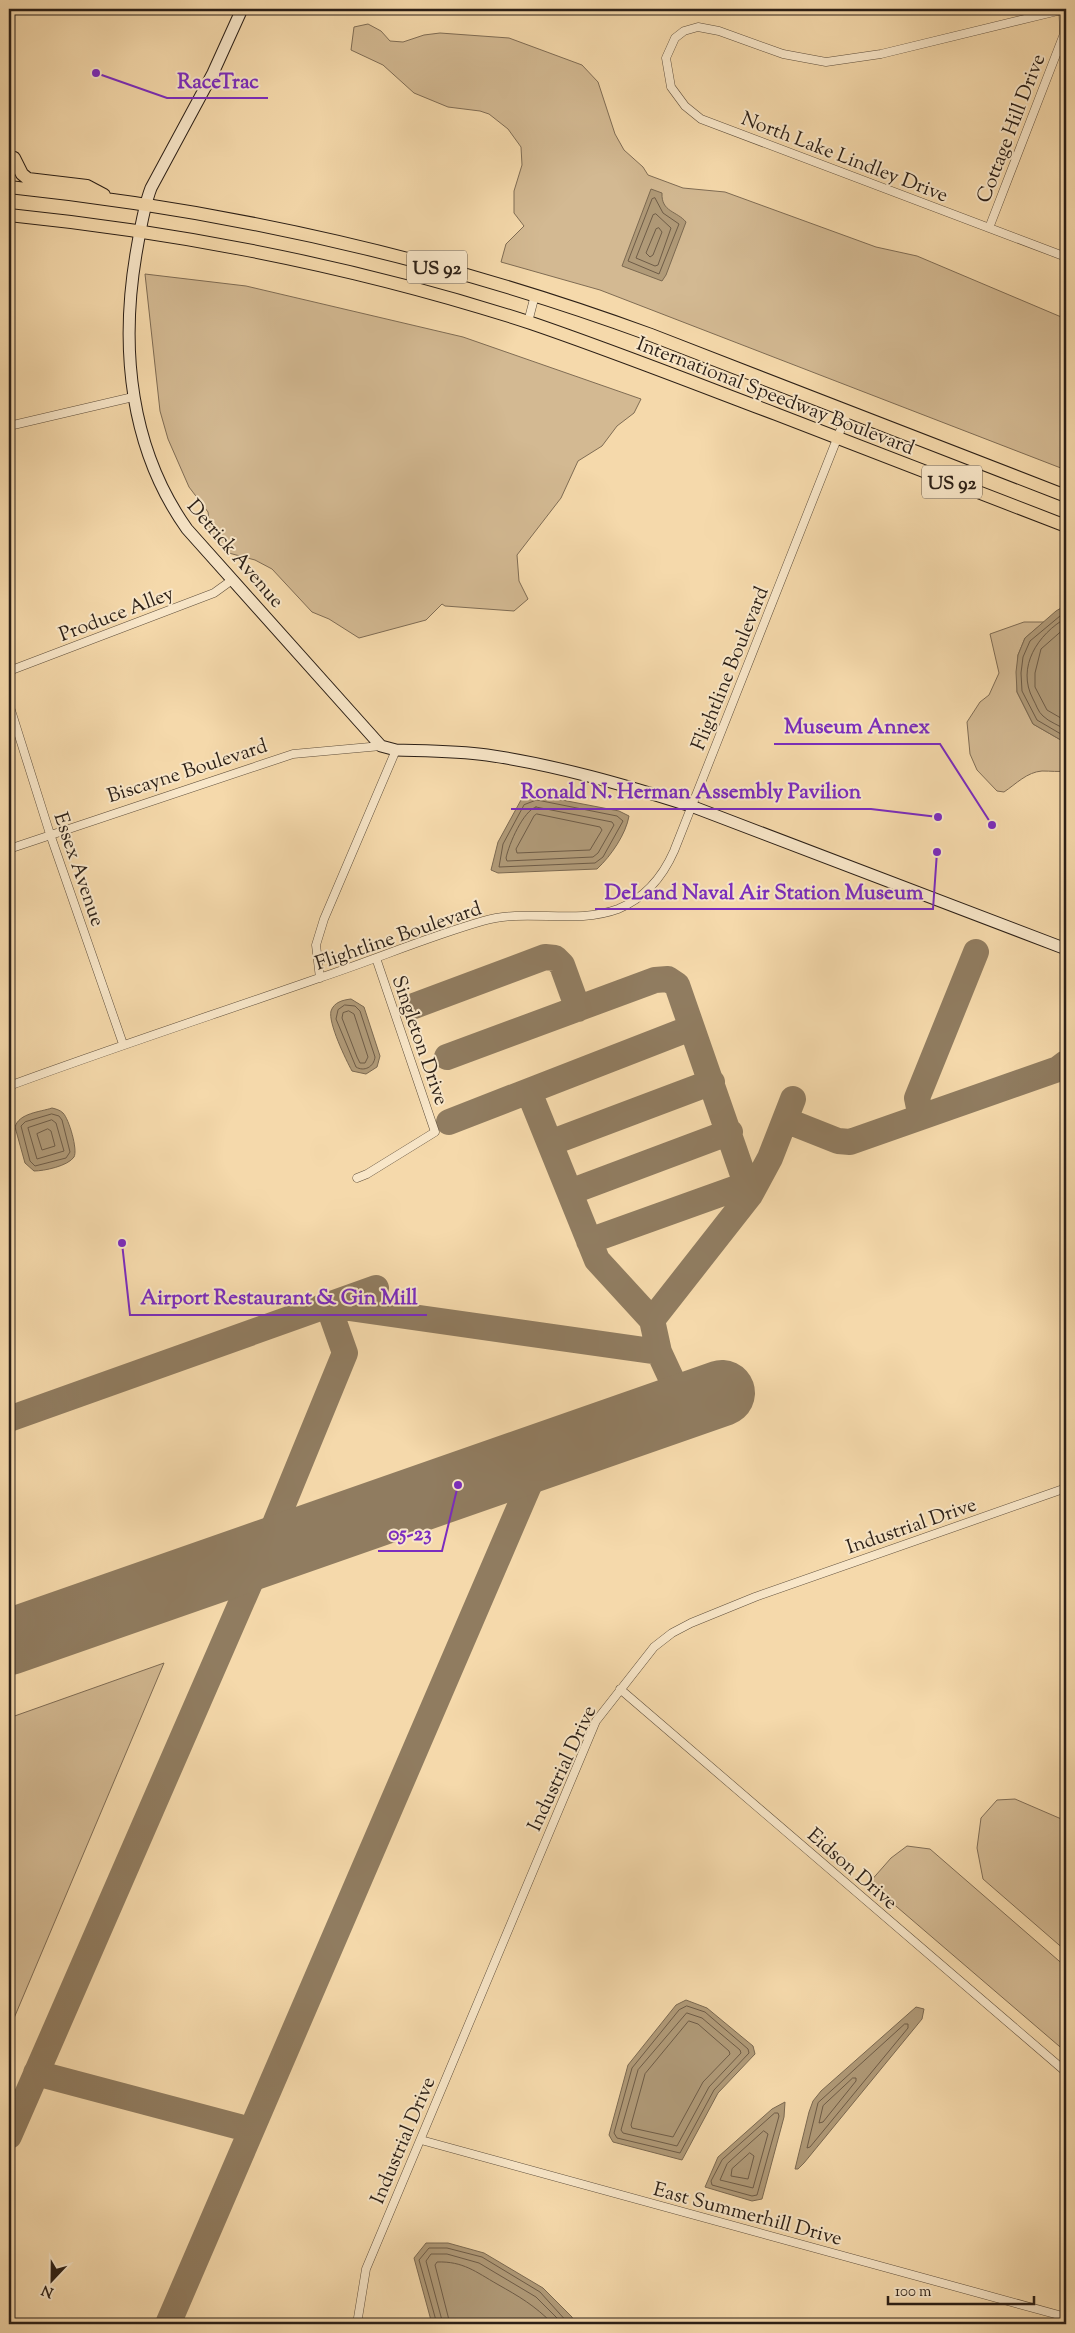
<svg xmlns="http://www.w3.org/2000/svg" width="1075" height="2333" viewBox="0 0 1075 2333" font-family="'Sorts Mill Goudy',serif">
  <rect width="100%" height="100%" fill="#f5d9ab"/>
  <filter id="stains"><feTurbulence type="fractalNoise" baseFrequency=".004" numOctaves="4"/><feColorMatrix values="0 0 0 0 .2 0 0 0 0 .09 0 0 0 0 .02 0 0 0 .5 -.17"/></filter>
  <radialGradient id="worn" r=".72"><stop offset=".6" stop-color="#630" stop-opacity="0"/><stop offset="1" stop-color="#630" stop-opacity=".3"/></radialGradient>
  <path fill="#d3b992" stroke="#7f6c54" d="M368,24l13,7 9,10 13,1 21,-7 16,-2 69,5 73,27 16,17 17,52 9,16 19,17 5,8 35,13 42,4 151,55 41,9 149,63v151l-466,-180 -99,-28 5,-18 18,-18 -10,-13v-22l8,-26 -1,-18 -13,-18 -19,-15 -9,-3 -32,-4 -34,-14 -31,-28 -32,-15 3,-23z
    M145,274l101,12 217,51 178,62 -7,14 -17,13 -15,20 -24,15 -17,37 -44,57 2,26 9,18 -14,12 -69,-5 -3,-2 -16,16 -67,18 -30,-19 -17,-7 -40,-43 -17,-9 -30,-8 -14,-16 -3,-24 -19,-25 -21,-48 -8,-28z
    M1024,622h20l-19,16 -7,17 -1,37 16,32 33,19v28c-8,1 -15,0 -24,0 -15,1 -26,13 -38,21l-7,-1 -20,-21 -7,-16 -3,-32 13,-20 9,-7 10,-22 -9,-39z
    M164,1663l-155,367v-312z
    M1015,1799l51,22v130l-83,-72 -6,-31 4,-30 16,-18z
    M907,1846l23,3 136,118v85l-197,-169 22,-25z"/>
  <path fill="#b09a78" stroke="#7b6951" d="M651,189l11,4c-1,19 15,18 24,29l-20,53 -4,6 -40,-15z
    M1066,605v138l-33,-19 -16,-32 -1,-20 2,-17 7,-17 31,-27z
    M536,795l83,16 10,5c-3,18 -18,40 -32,53l-99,4 -7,-3 7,-28 23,-42z
    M351,999l13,8 16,49 -3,11 -11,7 -14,-3c-6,-11 -24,-48 -21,-60 3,-9 12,-11 20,-12z
    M52,1108c4,1 8,2 11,5 6,6 15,37 11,44 -6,9 -30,14 -40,14l-9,-8 -10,-36c4,-14 25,-15 37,-19z
    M686,2000l21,8 46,38 2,8 -37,39 -36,67 -69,-18 -4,-7 19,-70 48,-60z
    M916,2007l8,2 -2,10 -118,144 -6,6h-3l14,-57 4,-11 8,-10z
    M785,2102l-1,15 -22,82 -10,2 -47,-14 13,-30 54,-48z
    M426,2243h22l36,10 59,35 29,29 3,7h-143l-18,-66z"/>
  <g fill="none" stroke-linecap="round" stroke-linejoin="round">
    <path stroke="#6e5c47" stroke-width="1" d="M655,198l8,15 16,11 -20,50 -31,-13 24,-62z
      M656,214l15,14 -13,37 -3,1 -19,-8 17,-43z
      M659,228l3,4 -9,23 -3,2 -4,-4 10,-24z
      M1066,611l-36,30 -7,16 -2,16 1,18 15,29 29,17
      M1066,618c-28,16 -50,49 -33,81 3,5 5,13 10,17 6,6 16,9 23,14
      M1066,627l-25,22 -6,24v14l12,23 19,11
      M537,800l80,16 6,5 -20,36 -8,6 -96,4 4,-23 21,-39z
      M536,807l76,15 2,3 -16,28 -5,4 -86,4 -1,-3c3,-14 17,-47 30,-51z
      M537,814l63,13 2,3 -12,20 -73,3 -1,-4 18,-33z
      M345,1005l10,1 5,5 15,46c-1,10 -11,15 -19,10l-20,-48 2,-9z
      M349,1011l5,3 14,43 -3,6h-5l-3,-6 -15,-39 1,-5z
      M52,1114l7,2 3,4 8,32 -4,6 -31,8 -5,-5 -9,-35 4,-4z
      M52,1120l4,3 8,28 -27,8 -9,-31z
      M48,1129l3,2 4,15 -13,4 -5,-16z
      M687,2006l18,6 43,37 1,4 -35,37 -34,63 -63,-15 -3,-5 18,-65 47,-58z
      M687,2013l15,5 38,32 1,3 -32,34 -32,59 -54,-13 -2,-3 17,-60z
      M689,2021l9,3 31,27 1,3 -27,28 -30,55 -41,-9 -1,-3 14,-51z
      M905,2024h3v4l-98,119 -3,1 11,-45z
      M853,2078h3v3l-33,41 -4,1 4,-17z
      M775,2113h3l1,3 -22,79 -5,1 -40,-11 -1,-4 11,-21z
      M764,2131l4,3 -15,54 -33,-8 7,-16z
      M750,2153l4,3 -6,23 -17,-3 1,-7z
      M437,2324l-18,-64 10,-12h18l35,9 58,35 29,32
      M443,2324l-17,-63 5,-7h16l32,9 57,34 27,27
      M450,2324l-15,-59 2,-3c26,-1 39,10 60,22 23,13 37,21 56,40"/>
    <path stroke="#907c60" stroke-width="26" d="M414,1006l131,-49 10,1 7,7 16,44
      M447,1057l208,-77 13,-1 9,6 73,210
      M529,1092l68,168 55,60
      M921,1117l-4,-19 59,-146
      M785,1120l53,21 12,1 208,-73 8,-6
      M449,1122l242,-94
      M550,1143l162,-61
      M570,1192l160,-60
      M589,1241l159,-57
      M659,1352l-7,-32 98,-125 20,-37 23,-59
      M9,1419l367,-131
      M36,2073l215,57
      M9,2136l254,-583 82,-200 -17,-48 331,47 25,54
      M168,2324l374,-869"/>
    <path stroke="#907c60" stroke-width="66" d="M9,1642l713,-249"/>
    <g stroke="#5e4e3b" stroke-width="9">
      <path id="street" d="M1066,9l-185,45 -55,8 -43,-8 -64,-23 -21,-4 -14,4 -9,7 -9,20 5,29 14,19 16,13 365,138
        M989,228l75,-194 -1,-24
        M528,322l7,-27
        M9,426l124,-29
        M9,671l205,-78 18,-13
        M9,704l41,130 73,210
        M9,849l284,-95 88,-8
        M320,978l-4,-33 8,-26 72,-169
        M9,1086c103,-38 207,-72 310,-108 55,-18 108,-41 164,-57 44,-13 92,4 135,-12 27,-11 45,-33 56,-58l174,-440
        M357,1178l10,-4 68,-42 -59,-174
        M620,1689l446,383
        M421,2140l645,177
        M357,2324l9,-55 230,-548 58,-74 18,-14 19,-10 64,-26 311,-109"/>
    </g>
    <g stroke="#2b1f16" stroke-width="13">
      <path id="secondary" d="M242,9l-29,64 -62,115c-8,21 -11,44 -15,66 -16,95 -6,195 51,275l194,217 15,4c30,1 61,1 91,5 69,10 138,30 204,51l375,143"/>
    </g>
    <g stroke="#2b1f16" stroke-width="14">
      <path id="primary" d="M14,158l8,16 6,5 59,7 17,9
        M9,187c219,23 435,72 642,148l415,161
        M9,215c176,18 353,53 522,108 82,28 163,60 245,91 96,38 193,75 290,112"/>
    </g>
    <use href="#street" stroke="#f8e6c8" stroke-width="8"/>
    <use href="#secondary" stroke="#f8e6c8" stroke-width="11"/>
    <use href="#primary" stroke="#f5d9ab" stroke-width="12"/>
  </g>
  <g text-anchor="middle" stroke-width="4" stroke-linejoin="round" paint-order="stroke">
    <g fill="#f8e6c8" stroke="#685b4b" stroke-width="1">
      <rect x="407" y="250.5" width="60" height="33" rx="4"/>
      <rect x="922" y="465.5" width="60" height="33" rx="4"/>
    </g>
    <g font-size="19" font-weight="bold" fill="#2b1f16">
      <text x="437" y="274">US 92</text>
      <text x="952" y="489">US 92</text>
    </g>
    <g font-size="20" fill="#2b1f16" stroke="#f8e6c8">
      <text transform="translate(1010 128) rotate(-69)" y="7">Cottage Hill Drive</text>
      <text transform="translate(845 156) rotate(21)" y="7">North Lake Lindley Drive</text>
      <text transform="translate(776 395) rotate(21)" y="7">International Speedway Boulevard</text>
      <text transform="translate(236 553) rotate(49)" y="7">Detrick Avenue</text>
      <text transform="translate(116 613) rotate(-21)" y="7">Produce Alley</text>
      <text transform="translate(729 668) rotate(-68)" y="7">Flightline Boulevard</text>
      <text transform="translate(187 770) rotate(-18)" y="7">Biscayne Boulevard</text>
      <text transform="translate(80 869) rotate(71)" y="7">Essex Avenue</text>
      <text transform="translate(398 935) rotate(-19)" y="7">Flightline Boulevard</text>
      <text transform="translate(421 1040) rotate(71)" y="7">Singleton Drive</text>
      <text transform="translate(911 1525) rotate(-19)" y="7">Industrial Drive</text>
      <text transform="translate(561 1768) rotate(-65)" y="7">Industrial Drive</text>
      <text transform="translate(853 1868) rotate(41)" y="7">Eidson Drive</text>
      <text transform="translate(402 2140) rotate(-67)" y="7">Industrial Drive</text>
      <text transform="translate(748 2213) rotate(15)" y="7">East Summerhill Drive</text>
    </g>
  </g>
  <path fill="none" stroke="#7b2cbf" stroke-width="2" d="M96 73L167 98H268M992 825L940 744H774M938 817L871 809H511M937 852L933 909H595M122 1243L130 1315H427M458 1485L442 1551H378"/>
  <g fill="#7b2cbf" stroke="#f8e6c8" stroke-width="2">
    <circle cx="96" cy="73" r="5"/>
    <circle cx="992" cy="825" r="5"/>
    <circle cx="938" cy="817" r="5"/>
    <circle cx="937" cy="852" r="5"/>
    <circle cx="122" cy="1243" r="5"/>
    <circle cx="458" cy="1485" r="5"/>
  </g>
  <g font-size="21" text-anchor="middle" font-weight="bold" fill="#7b2cbf" stroke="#f8e6c8" stroke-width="4" stroke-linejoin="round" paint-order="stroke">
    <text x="218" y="88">RaceTrac</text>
    <text x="857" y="733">Museum Annex</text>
    <text x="691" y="798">Ronald N. Herman Assembly Pavilion</text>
    <text x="764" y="899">DeLand Naval Air Station Museum</text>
    <text x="279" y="1304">Airport Restaurant &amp; Gin Mill</text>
    <text x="410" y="1540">05-23</text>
  </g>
  <rect width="1075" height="2333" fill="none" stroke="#f5d9ab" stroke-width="30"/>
  <rect x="10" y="10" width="1055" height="2313" fill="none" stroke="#2b1f16" stroke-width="2.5"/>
  <rect x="15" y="15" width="1045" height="2303" fill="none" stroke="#2b1f16"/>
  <g transform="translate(52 2280) rotate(202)" stroke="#f8e6c8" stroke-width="4" paint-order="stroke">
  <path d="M0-4L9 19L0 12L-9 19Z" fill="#2b1f16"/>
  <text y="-8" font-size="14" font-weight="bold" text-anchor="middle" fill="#2b1f16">N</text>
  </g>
  <path d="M888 2296v8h146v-8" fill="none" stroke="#2b1f16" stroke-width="2.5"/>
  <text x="895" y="2296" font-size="15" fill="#2b1f16" stroke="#f8e6c8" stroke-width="4" paint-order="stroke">100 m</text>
  <rect width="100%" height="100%" filter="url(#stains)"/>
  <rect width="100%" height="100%" fill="url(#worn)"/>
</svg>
